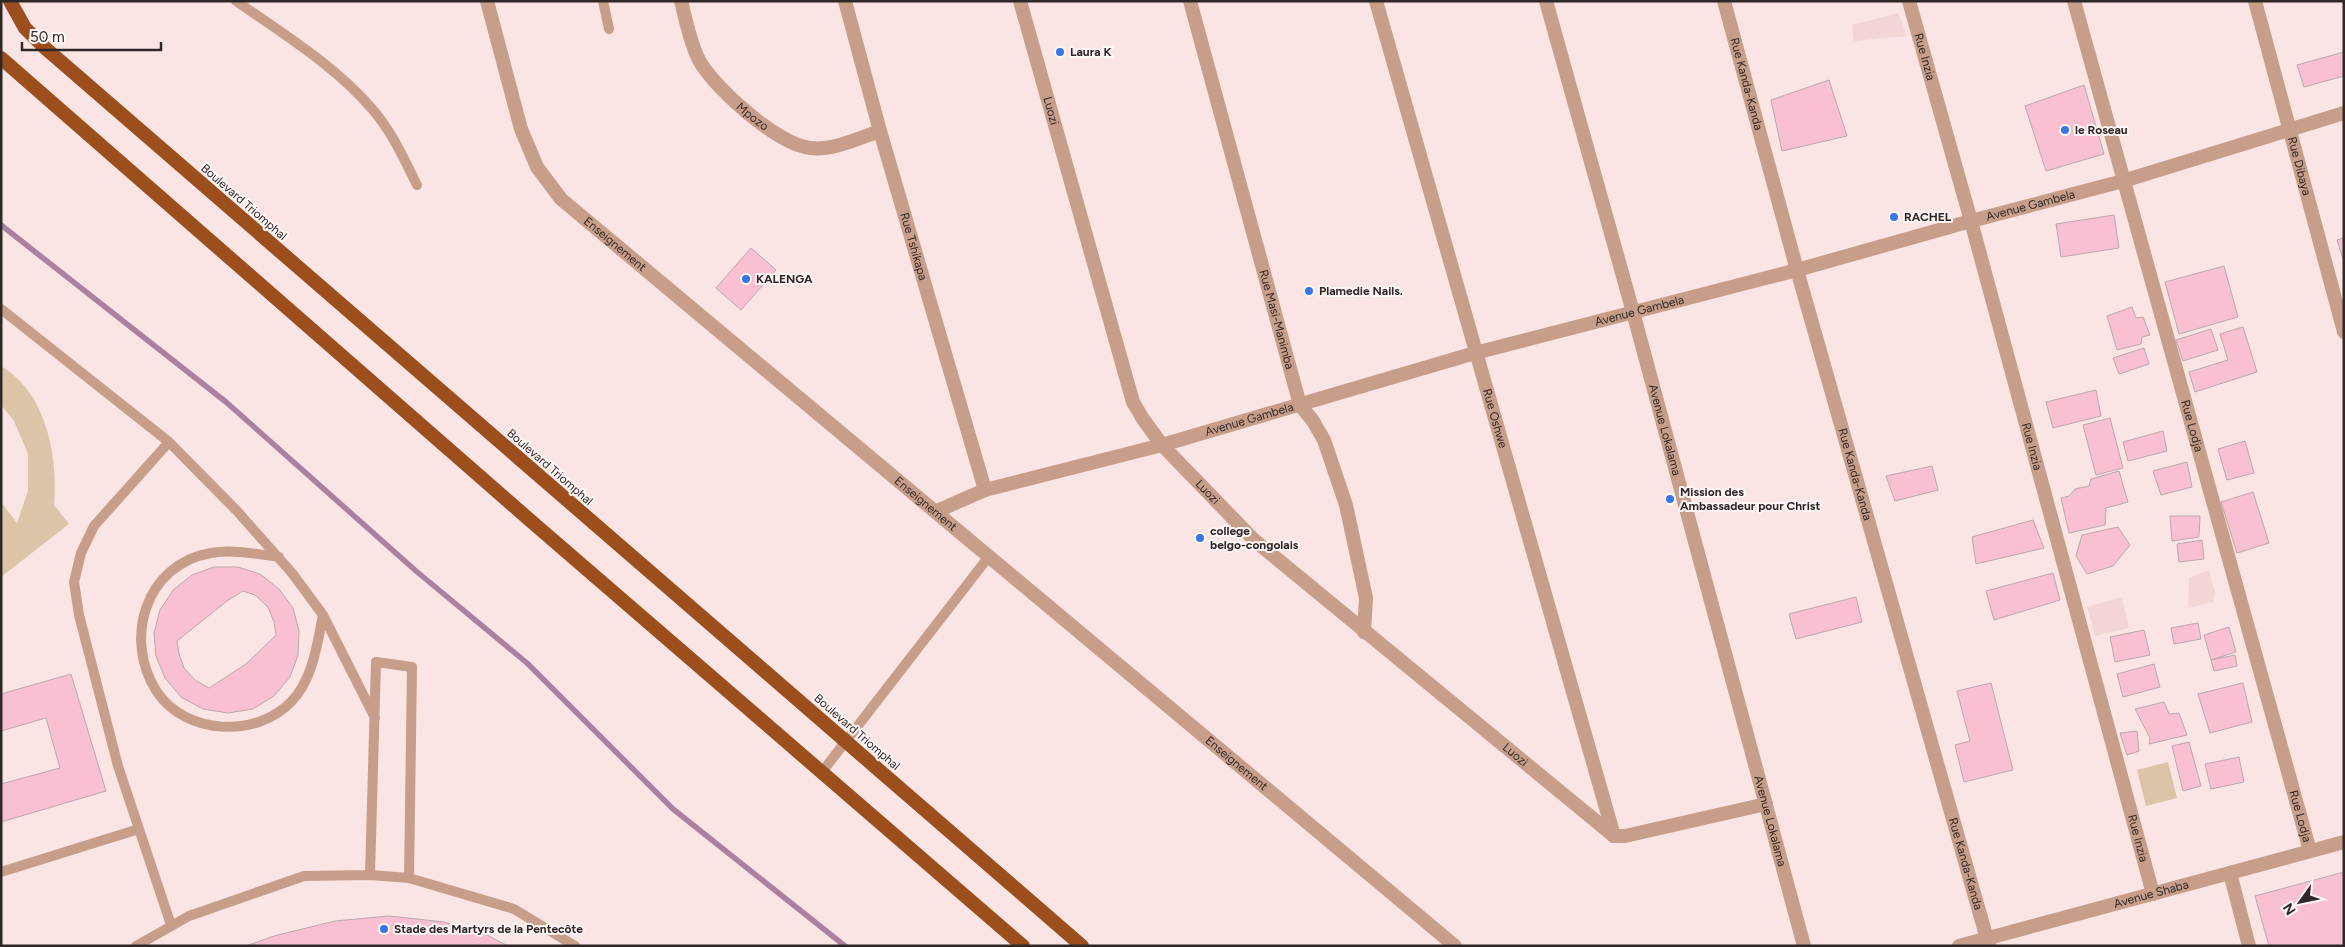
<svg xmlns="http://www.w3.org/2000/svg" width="2345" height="947" viewBox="0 0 2345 947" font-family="Figtree,sans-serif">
  <rect width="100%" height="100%" fill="#fae5e4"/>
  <path fill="#f3d6d3" d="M1898,13l9,23 -53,5 -2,-16z
    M2209,570l6,22 -2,10 -25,6 1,-30z
    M2122,597l7,31 -34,8 -8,-29z"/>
  <path fill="#dcc4a8" d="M1,366c46,27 57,91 53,139l15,19 -68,53v-75l16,21 11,-32v-37l-14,-33 -13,-16z
    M2168,762l9,36 -31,8 -9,-36z"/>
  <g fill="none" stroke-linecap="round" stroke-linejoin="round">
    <path stroke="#aa81a1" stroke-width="5.5" d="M1,225l225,177 190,169 111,92 146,146 172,137"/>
  </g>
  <path fill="#f9c0d1" stroke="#bba8ad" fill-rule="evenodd" d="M2344,52v24l-40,11 -7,-22z
    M1829,80l18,56 -65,15 -11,-51z
    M2084,85l20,69 -58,17 -21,-65z
    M2114,215l5,33 -58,9 -5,-33z
    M2344,238v24l-7,-22z
    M751,248l25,22 -35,40 -25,-22z
    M2224,266l14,51 -59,17 -14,-52z
    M2132,307l4,11 7,-1 7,18 -8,2 -1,7 -24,6 -10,-34z
    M2243,327l14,45 -62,20 -6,-20 39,-12 -8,-26z
    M2211,329l7,21 -35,11 -7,-21z
    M2144,348l5,16 -30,10 -6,-16z
    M2096,390l5,26 -48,12 -7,-26z
    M2110,418l13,50 -27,7 -13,-50z
    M2163,431l4,20 -39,10 -5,-19z
    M2245,441l9,32 -27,7 -9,-31z
    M2187,462l5,25 -31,8 -8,-24z
    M1932,466l6,24 -43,11 -9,-25z
    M2119,471l9,31 -22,6 -1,17 -36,8 -8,-35 8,-2 6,-7 14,-3 2,-7z
    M2253,492l16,51 -32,10 -16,-51z
    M2170,516h30l-1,21 -27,4z
    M2033,520l11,28 -68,16 -4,-27z
    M2118,527l12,18 -17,21 -26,8 -11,-18 6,-21z
    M2202,540l2,19 -25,3 -2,-18z
    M214,567h24l22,7 19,15 14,19 6,23 -1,24 -8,22 -16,19 -21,13 -25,4 -25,-4 -22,-12 -16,-19 -9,-22 -2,-23 6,-23 13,-20 19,-15zM243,591l12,4 13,12 6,15 2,13 -30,29 -37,24 -14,-8 -11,-12 -5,-14 -2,-13 50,-40z
    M2053,573l7,27 -66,20 -8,-29z
    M1856,597l6,25 -66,17 -7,-25z
    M2198,623l3,16 -27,5 -3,-16z
    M2229,627l7,25 -25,8 -7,-25z
    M2144,630l6,25 -35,7 -5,-25z
    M2235,655l2,11 -23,5 -3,-11z
    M2154,664l6,23 -37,10 -6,-23z
    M71,674l35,117 -105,31v-38l59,-16 -14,-50 -45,13v-37z
    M1991,683l22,87 -49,12 -9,-37 15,-4 -13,-50z
    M2243,683l9,39 -42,11 -12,-39z
    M2164,702l5,12 10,-1 8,22 -38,9 1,-6 -15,-29z
    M2137,731l2,20 -12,4 -7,-22z
    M2189,742l12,44 -18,5 -11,-45z
    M2239,757l5,25 -33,7 -6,-25z
    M2344,872v74h-75l-14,-50z
    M389,916l55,6 43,13 21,11h-262l28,-10 61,-15z"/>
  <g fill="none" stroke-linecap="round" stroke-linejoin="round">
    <path stroke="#c79e89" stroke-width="10" d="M236,1c46,32 101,66 137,109 19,22 31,49 44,75
      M603,1l6,28
      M1,309l168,133 68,69 55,62 31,42 52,103
      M169,442l-75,84 -13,27 -7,29 5,33 39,151 53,159
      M279,557c-22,-3 -46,-8 -68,-4 -66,11 -88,87 -54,139 29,43 99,46 134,10 22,-23 26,-57 32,-87
      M822,772l168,-217
      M1,872l138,-43
      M370,875l6,-213 36,5 -3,211
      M136,946l53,-30 115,-40 66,-1 39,3 105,31 61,37"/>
    <g stroke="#c79e89" stroke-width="14">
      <path id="s1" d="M681,1c5,19 9,42 18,59 15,28 78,84 111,88 22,3 49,-10 70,-17"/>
      <path id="s2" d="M845,1l35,130 105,359"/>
      <path id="s3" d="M1020,1l113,401 10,17 19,26 92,95 360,296"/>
      <path id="s4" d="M1190,1l110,404 13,16 11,19 22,65 20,93 -2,34"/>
      <path id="s5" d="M1376,1l238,835"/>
      <path id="s6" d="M1546,1l87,311 171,634"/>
      <path id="s7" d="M1724,1l73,269 192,676"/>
      <path id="s8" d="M1909,1l62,220 182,673"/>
      <path id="s9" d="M2074,1l236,850"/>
      <path id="s10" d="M2255,1l89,331"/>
      <path d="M1614,836h11l141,-32"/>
      <path d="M2230,873l19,73"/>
    </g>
    <g stroke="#c79e89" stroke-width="14">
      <path id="s11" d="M487,1l34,128 16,38 24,32 894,747"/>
      <path id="s12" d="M937,511l48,-21 177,-45 313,-92 322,-83 174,-49 152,-40 221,-68"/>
      <path id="s13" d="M1959,946l385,-104"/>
    </g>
    <path stroke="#9c4e1c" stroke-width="14" d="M10,1l15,27 19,19 1038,899
      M1,58l531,464 491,424"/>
  </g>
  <g fill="#3776e4" stroke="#fef6f5" stroke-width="2">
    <circle cx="1060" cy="52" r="5"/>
    <circle cx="2065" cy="130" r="5"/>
    <circle cx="1894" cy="217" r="5"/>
    <circle cx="746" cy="279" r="5"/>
    <circle cx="1309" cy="291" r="5"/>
    <circle cx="1670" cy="499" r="5"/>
    <circle cx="1200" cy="538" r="5"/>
    <circle cx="384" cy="929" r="5"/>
  </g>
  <g text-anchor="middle" stroke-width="4" stroke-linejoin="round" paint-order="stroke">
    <g font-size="12" font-weight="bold" fill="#2f2827" stroke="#fef6f5" text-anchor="start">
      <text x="1070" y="56">Laura K</text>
      <text x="2075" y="134">le Roseau</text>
      <text x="1904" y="221">RACHEL</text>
      <text x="756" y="283">KALENGA</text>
      <text x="1319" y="295">Plamedie Nails.</text>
      <text x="1680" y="496">Mission des<tspan x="1680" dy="14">Ambassadeur pour Christ</tspan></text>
      <text x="1210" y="535">college<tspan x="1210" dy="14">belgo-congolais</tspan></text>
      <text x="394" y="933">Stade des Martyrs de la Pentecôte</text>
    </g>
    <g font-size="12" fill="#2f2827" stroke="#fef6f5">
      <text dy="4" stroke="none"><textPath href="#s8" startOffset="58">Rue Inzia</textPath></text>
      <text dy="4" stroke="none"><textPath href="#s7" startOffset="86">Rue Kanda-Kanda</textPath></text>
      <text dy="4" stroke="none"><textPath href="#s3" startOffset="114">Luozi</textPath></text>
      <text dy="4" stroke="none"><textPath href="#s1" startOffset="140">Mpozo</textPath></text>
      <text dy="4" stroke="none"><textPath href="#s10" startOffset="171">Rue Dibaya</textPath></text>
      <text transform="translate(244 202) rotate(41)" y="4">Boulevard Triomphal</text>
      <text dy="4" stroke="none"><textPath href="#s12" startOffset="1136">Avenue Gambela</textPath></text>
      <text dy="4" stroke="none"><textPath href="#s11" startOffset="284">Enseignement</textPath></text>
      <text dy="4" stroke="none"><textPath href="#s2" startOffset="255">Rue Tshikapa</textPath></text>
      <text dy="4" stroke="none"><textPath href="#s12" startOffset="731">Avenue Gambela</textPath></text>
      <text dy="4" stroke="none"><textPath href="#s4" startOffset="330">Rue Masi-Manimba</textPath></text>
      <text dy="4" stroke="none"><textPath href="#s12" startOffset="326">Avenue Gambela</textPath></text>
      <text dy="4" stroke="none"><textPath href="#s5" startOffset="434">Rue Oshwe</textPath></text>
      <text dy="4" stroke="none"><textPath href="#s9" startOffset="441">Rue Lodja</textPath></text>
      <text dy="4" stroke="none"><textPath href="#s6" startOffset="445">Avenue Lokalama</textPath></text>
      <text dy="4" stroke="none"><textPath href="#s8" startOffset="462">Rue Inzia</textPath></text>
      <text transform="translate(550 467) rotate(41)" y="4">Boulevard Triomphal</text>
      <text dy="4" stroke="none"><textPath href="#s7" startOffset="491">Rue Kanda-Kanda</textPath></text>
      <text dy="4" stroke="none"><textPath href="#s3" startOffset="534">Luozi</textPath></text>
      <text dy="4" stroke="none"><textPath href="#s11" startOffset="689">Enseignement</textPath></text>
      <text transform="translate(857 732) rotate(41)" y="4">Boulevard Triomphal</text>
      <text dy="4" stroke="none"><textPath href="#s3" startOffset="939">Luozi</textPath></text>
      <text dy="4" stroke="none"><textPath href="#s11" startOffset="1094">Enseignement</textPath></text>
      <text dy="4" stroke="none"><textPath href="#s9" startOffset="846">Rue Lodja</textPath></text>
      <text dy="4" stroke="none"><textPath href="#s6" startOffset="850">Avenue Lokalama</textPath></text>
      <text dy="4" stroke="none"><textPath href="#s8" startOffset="868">Rue Inzia</textPath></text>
      <text dy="4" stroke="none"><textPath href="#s7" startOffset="896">Rue Kanda-Kanda</textPath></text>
      <text dy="4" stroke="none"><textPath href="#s13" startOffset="199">Avenue Shaba</textPath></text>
    </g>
  </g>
  <rect width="2345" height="947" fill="none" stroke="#2f2827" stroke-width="5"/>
  <g transform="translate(2300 902) rotate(237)" stroke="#fef6f5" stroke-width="4" paint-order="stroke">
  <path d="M0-4L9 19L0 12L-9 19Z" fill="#2f2827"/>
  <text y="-8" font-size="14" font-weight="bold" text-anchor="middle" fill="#2f2827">N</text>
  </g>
  <path d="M22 42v8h139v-8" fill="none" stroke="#2f2827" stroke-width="2.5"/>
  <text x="30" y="42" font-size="15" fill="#2f2827" stroke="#fef6f5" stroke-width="4" paint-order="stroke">50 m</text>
</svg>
